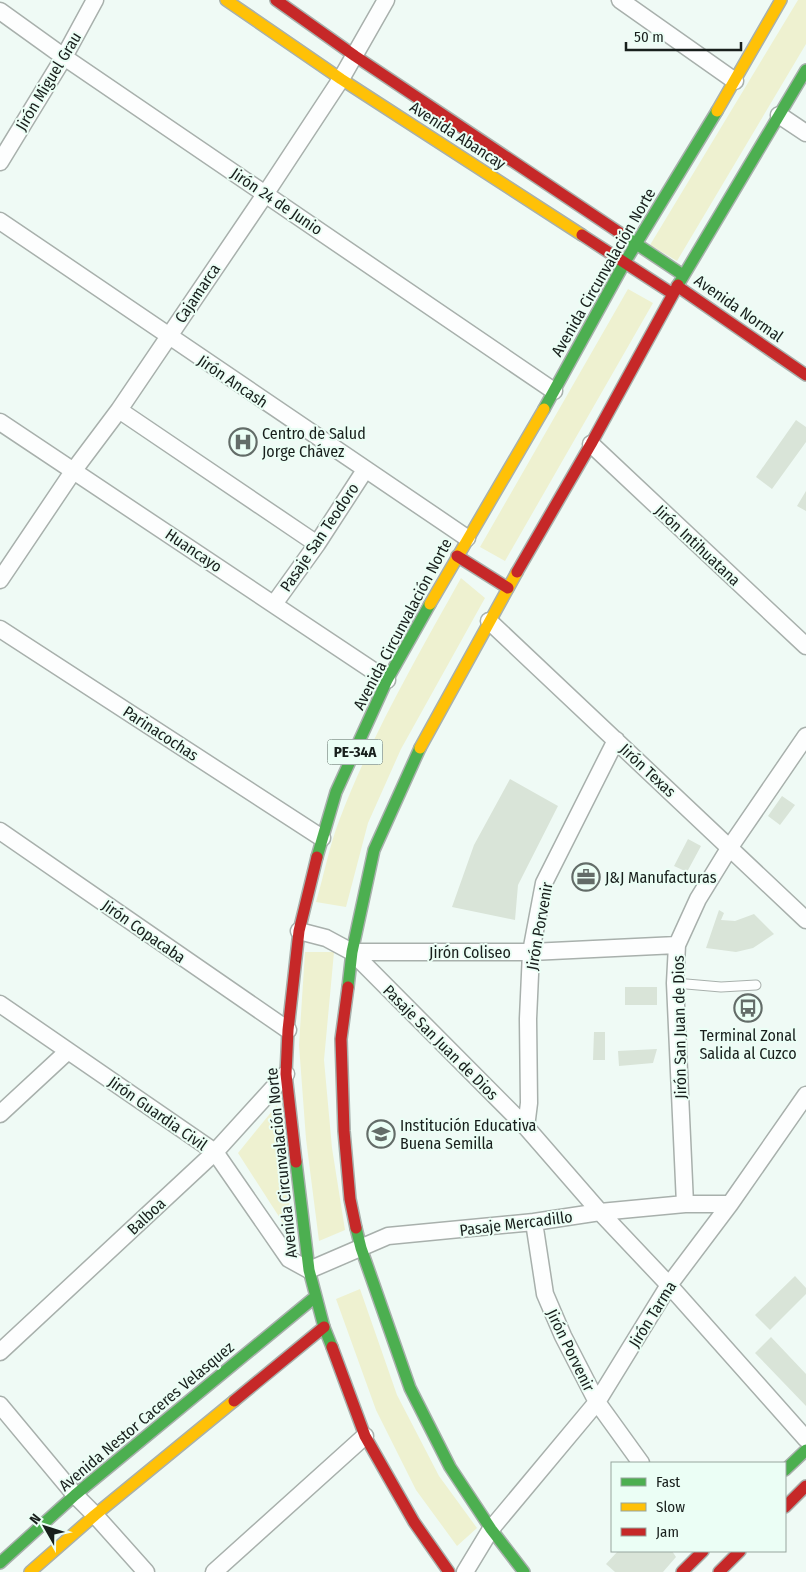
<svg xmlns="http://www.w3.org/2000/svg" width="806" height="1572" viewBox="0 0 806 1572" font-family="'Fira Sans Condensed',sans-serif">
  <rect width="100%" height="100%" fill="#effaf5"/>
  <path fill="#eef1d0" d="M798,0h8v44l-129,217 -27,-16z
    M628,289l25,14 -148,258 -25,-14z
    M461,578l24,20 -84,151 -33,74 -22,84 -30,-5c8,-27 13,-55 23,-81 32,-85 78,-164 122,-243z
    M305,952h29l-10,108 8,88 13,82 -26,11 -13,-102 -7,-94z
    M277,1105l17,135 -56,-87z
    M360,1289l37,106 42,81 38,52 -20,18 -41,-56 -40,-80 -40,-111z"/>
  <path fill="#d9e4d8" d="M796,420l10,7v15l-34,47 -16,-12z
    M806,491v20l-9,-5z
    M510,779l48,27 -40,79 -3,35 -63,-13 22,-62z
    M782,796l13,9 -15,20 -12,-9z
    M688,839l13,7 -14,26 -13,-6z
    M719,910l5,3 -3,7 14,1 19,-7 20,20 -21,14 -17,4 -30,-4z
    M625,987h32v18h-32z
    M594,1032h11v28h-12z
    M657,1049l-4,14 -34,3 -1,-15z
    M795,1276l11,12v6l-36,36 -15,-15z
    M771,1337l35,37v32l-51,-53z
    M618,1551h54l4,6 -13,15h-48l-9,-8z"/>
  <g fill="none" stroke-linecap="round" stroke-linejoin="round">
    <g stroke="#a8b0ac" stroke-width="11">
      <path id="lane" d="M675,983l46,4 35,-2"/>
    </g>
    <g stroke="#a8b0ac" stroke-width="19">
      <path id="street" d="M620,0l115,81
        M0,11l64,46 490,334
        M779,115l27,18
        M0,162l64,-105 31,-57
        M0,221l467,317
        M119,410l198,134
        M0,422l387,258
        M591,444l215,202
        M0,580l74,-110 45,-60 147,-217 75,-114 45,-79
        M274,604l43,-60 48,-74
        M489,621l317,299
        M0,629l322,209
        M0,831l288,199
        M299,931l27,7 26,14 174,175 74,85 69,73 137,154
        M352,952h179l146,-7
        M0,1004l215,148 74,107 20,11 79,-34 146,-14 66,-10 85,-8h45
        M0,1114l68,-63
        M526,1127l3,-24 -1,-84 3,-67 13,-69 72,-143
        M685,1204l-10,-221 2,-38 21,-46 32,-52 76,-111
        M534,1222l11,72 18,42 34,66 44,61
        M0,1352l215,-200 71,-78
        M0,1405l75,90 20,20 51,57
        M214,1572l151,-136
        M465,1572l26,-43 106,-127 72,-117 61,-81 76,-109"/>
    </g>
    <g stroke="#a8b0ac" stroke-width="14">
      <path id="fast" d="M623,235l60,40
        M678,285l128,-215
        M544,409l81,-147 92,-151
        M317,857l19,-65 51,-112 43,-76
        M348,987l4,-35 22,-102 46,-102
        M296,1162l13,108 15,57 8,20
        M356,1228l5,20 49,140 40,79 41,62 33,43
        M785,1470l21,-20
        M0,1563l75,-68 240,-198"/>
    </g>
    <g stroke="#a8b0ac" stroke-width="14">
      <path id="slow" d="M226,0l115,79 241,156
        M717,111l64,-111
        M430,604l114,-195
        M420,748l97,-176
        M30,1572l65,-57 139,-114"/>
    </g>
    <g stroke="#a8b0ac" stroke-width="14">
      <path id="jam" d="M276,0l79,56 268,179
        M582,235l91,59
        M677,286l129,89
        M457,556l51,32
        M517,572l74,-128 87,-159
        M348,987l-7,52 3,92 6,68 6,29
        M296,1162l-10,-88 2,-44 11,-99 18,-74
        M332,1347l33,89 49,86 35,50
        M234,1401l90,-74
        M785,1507l21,-21
        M682,1572l21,-21
        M719,1572l21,-21"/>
    </g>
    <use href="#lane" stroke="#fdfefe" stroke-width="9"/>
    <use href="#street" stroke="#fdfefe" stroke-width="16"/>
    <use href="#fast" stroke="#4caf50" stroke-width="11"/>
    <use href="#slow" stroke="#ffc107" stroke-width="11"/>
    <use href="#jam" stroke="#c62828" stroke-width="11"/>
  </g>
  <defs>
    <g id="hospital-ring" transform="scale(1.4375)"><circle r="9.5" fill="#ebfef5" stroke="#636c68" stroke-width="1.5"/><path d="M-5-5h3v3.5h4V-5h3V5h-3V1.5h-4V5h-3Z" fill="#636c68"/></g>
    <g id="office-ring" transform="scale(1.4375)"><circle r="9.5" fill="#ebfef5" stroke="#636c68" stroke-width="1.5"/><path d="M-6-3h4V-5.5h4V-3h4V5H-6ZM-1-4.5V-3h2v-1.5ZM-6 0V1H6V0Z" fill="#636c68"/></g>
    <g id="bus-ring" transform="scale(1.4375)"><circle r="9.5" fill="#ebfef5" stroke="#636c68" stroke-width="1.5"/><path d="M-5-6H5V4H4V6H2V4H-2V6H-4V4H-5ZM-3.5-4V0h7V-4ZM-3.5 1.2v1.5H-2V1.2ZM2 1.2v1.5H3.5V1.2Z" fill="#636c68"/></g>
    <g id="school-ring" transform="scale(1.4375)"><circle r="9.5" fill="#ebfef5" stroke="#636c68" stroke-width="1.5"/><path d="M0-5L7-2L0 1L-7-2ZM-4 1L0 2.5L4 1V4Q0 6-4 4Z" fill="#636c68"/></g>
  </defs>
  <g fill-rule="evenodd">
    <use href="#hospital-ring" x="243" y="442"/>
    <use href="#office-ring" x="586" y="877"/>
    <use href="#bus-ring" x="748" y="1008"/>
    <use href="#school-ring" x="381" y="1134"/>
  </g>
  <g text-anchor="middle" stroke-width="4" stroke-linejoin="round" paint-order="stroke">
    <rect fill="#ebfef5" stroke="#57625d" stroke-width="1" x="327.5" y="739.5" width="55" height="25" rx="4"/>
    <g font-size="15" font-weight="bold" fill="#181f1c">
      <text x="355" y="757">PE-34A</text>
    </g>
    <g font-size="16" fill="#181f1c" stroke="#ebfef5">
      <text transform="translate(48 81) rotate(-59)" y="6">Jirón Miguel Grau</text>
      <text transform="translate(458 135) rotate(33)" y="6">Avenida Abancay</text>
      <text transform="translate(277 201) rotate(34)" y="6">Jirón 24 de Junio</text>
      <text transform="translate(603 272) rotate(-60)" y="6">Avenida Circunvalación Norte</text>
      <text transform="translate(197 293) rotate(-56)" y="6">Cajamarca</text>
      <text transform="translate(739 308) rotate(35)" y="6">Avenida Normal</text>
      <text transform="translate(233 381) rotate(34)" y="6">Jirón Ancash</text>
      <text transform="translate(319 537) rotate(-56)" y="6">Pasaje San Teodoro</text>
      <text transform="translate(698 545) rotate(43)" y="6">Jirón Intihuatana</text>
      <text transform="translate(194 550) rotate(34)" y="6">Huancayo</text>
      <text transform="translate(402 624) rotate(-62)" y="6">Avenida Circunvalación Norte</text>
      <text transform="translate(161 733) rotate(33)" y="6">Parinacochas</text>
      <text transform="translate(648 770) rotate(43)" y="6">Jirón Texas</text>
      <text transform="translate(539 926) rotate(-80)" y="6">Jirón Porvenir</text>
      <text transform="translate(144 931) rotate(35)" y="6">Jirón Copacaba</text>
      <text x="470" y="958">Jirón Coliseo</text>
      <text transform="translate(679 1027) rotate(-91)" y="6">Jirón San Juan de Dios</text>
      <text transform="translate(441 1042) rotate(45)" y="6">Pasaje San Juan de Dios</text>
      <text transform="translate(158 1113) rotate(35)" y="6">Jirón Guardia Civil</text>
      <text transform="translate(281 1163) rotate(-96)" y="6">Avenida Circunvalación Norte</text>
      <text transform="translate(146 1216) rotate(-43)" y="6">Balboa</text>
      <text transform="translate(516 1223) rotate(-7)" y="6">Pasaje Mercadillo</text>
      <text transform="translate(652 1314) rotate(-58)" y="6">Jirón Tarma</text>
      <text transform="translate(571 1350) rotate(64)" y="6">Jirón Porvenir</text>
      <text transform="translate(146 1416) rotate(-40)" y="6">Avenida Nestor Caceres Velasquez</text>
    </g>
    <g font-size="16" fill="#181f1c" stroke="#ebfef5" text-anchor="start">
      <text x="262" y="439">Centro de Salud<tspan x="262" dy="18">Jorge Chávez</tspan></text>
      <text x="605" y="883">J&amp;J Manufacturas</text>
      <text x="748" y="1041" text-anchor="middle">Terminal Zonal<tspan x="748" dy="18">Salida al Cuzco</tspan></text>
      <text x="400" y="1131">Institución Educativa<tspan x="400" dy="18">Buena Semilla</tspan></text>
    </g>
  </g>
  <rect x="611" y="1462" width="175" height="90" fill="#ebfef5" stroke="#97a59e"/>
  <rect x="621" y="1478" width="25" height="8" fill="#4caf50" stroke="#97a59e"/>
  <text x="656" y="1487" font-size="15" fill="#181f1c">Fast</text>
  <rect x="621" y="1503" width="25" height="8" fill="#ffc107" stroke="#97a59e"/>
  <text x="656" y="1512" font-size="15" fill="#181f1c">Slow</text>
  <rect x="621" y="1528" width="25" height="8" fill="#c62828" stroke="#97a59e"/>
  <text x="656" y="1537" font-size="15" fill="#181f1c">Jam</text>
  <g transform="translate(45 1527) rotate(309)" stroke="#ebfef5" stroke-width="4" paint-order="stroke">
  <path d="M0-4L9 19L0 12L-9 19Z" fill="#181f1c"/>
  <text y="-8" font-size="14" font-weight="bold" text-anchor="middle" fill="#181f1c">N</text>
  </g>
  <path d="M626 42v8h115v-8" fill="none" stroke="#181f1c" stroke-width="2.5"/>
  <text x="634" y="42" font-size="15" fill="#181f1c" stroke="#ebfef5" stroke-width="4" paint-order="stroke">50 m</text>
</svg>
